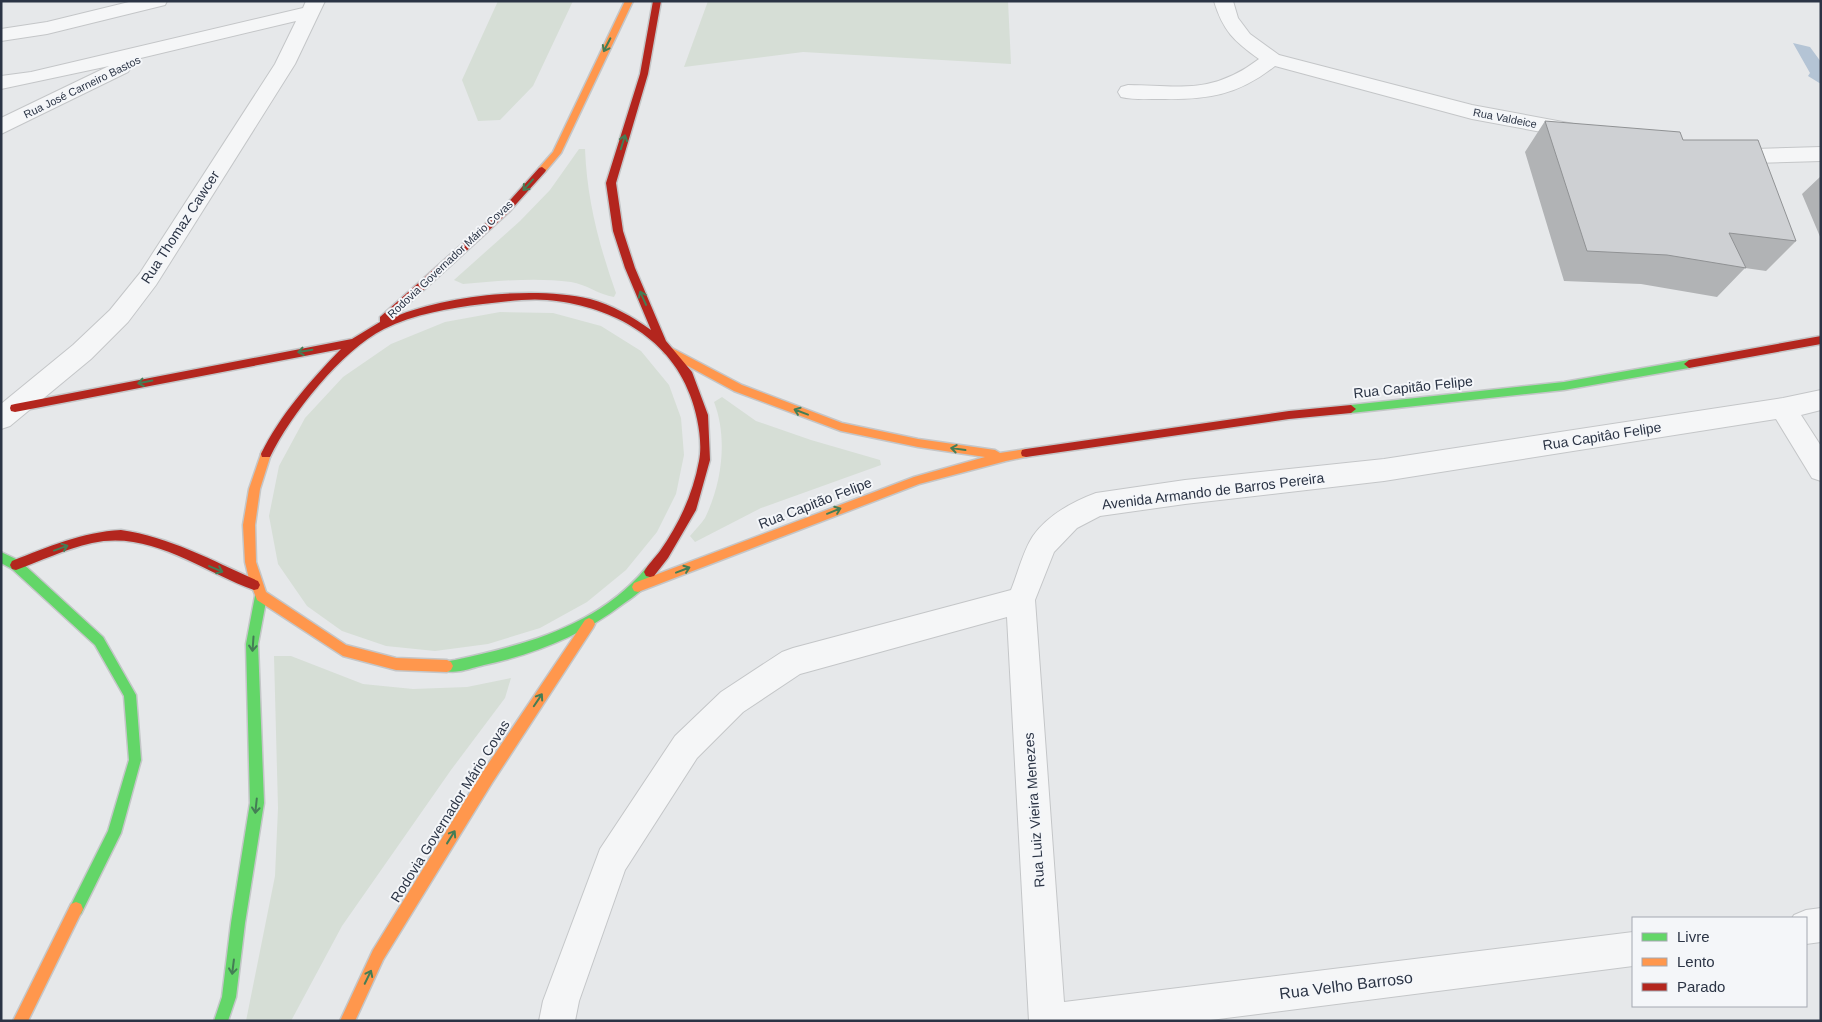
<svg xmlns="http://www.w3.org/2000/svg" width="1822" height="1022" viewBox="0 0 1822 1022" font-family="Helvetica,sans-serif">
  <rect width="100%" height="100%" fill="#e6e8ea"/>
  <path fill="#d6ded6" d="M498,1h75l-40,85 -33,34 -22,1 -16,-41z
    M708,1h300l3,63 -208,-12 -119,15z
    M579,149h6c2,51 14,96 31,144l-2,4c-15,-2 -28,-13 -43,-15 -36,-5 -73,-1 -108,2l-9,-4 66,-59 30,-31z
    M500,312l53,1 48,13 40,25 28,34 12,33 3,37 -8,39 -19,38 -31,38 -39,32 -47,26 -52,16 -53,7 -49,-5 -44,-15 -35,-25 -29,-42 -9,-48 10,-50 26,-48 38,-41 48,-33 54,-22z
    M722,397l34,24 55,19 69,20 1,5 -120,43 -66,34 -5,-6c5,-6 11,-12 15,-18 17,-35 23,-80 9,-116z
    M274,656h17l72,28 50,5 54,-2 44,-9 -6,20 -54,72 -109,156 -51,95h-45l29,-145 3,-68z"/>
  <path fill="#b4c4d5" d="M1793,43l17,4 11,15v22l-13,-8 2,-3z"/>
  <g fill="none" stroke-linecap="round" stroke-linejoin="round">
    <g stroke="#c4c6c8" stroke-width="2">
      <path id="street" d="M133,1h34l-2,4 -118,29 -46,7v-12l46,-7z
        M306,1h19l-30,63 -139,221 -28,37 -37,37 -81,67 -9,3v-25l72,-59 37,-35 30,-37 135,-209 21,-43 -172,41 4,2 3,4 -3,4 -127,62v-16l108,-52 -108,23v-13l30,-4 272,-64z
        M1214,1h19l5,17 12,16 29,21 193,50 107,20 8,2 3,5 -3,5 -8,2 -107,-20 -197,-53c-38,30 -68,34 -116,33 -12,0 -26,1 -38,-2l-3,-5 3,-5 7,-2c54,1 85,9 131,-26 -25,-18 -36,-28 -45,-58z
        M1728,147l26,2 67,-2v14l-67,2 -34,-4 -3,-5 3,-5z
        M1821,390v20l-20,5 20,31v35l-9,-3 -36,-59 -392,62 -199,23 -85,12 -23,12 -23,24 -19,48 29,402 569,-70v34l-430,55h-174l-22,-404 -207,57 -57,38 -46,46 -72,112 -46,131 -4,20h-36l4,-20 57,-152 75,-113 46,-44 61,-40 11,-4 218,-58c7,-17 12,-39 22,-54 15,-21 39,-34 63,-43l89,-13 199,-21 399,-61z
        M1821,908v34l-15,2v-26h-14l2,-3 12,-5z"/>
    </g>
    <g stroke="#c4c6c8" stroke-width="3">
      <path id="fast" d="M1689,360l5,4 -5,4 -125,22 -213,23 -5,-4 5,-4 213,-23z
        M1,552l19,9 83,76 33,58 5,65 -20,73 -40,81 -5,2 -5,-2 -2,-5 39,-78 21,-71 -5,-64 -29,-51 -83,-76 -11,-6z
        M650,567l4,1 2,4c-6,13 -21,24 -33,32 -42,32 -88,50 -139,61 -13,3 -29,10 -41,5l-2,-4 2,-4 12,-2c70,-15 143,-34 191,-92z
        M261,591l4,1 2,4 -9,48 6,159 -19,120 -9,74 -8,24h-14l8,-24 9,-74 19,-120 -4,-159 9,-48 2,-4z"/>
    </g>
    <g stroke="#c4c6c8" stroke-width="3">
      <path id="slow" d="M625,1h8l-72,152 -16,19h-6v-4l14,-16z
        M668,346l74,39 100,38 76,16 77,11 5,3 26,-4 4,1 1,3 -1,3 -24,5 -87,23 -281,108 -4,-1 -2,-4 2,-4 280,-106 71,-20 -67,-10 -77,-16 -107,-40 -70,-38 -1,-3z
        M266,450l4,1 1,3 -11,35 -5,36 1,37 10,30 80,53 50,13 51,2 4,2 2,4 -2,4 -4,2 -51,-2 -53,-14 -86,-56 -8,-21 -4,-17 -2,-37 6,-36 13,-38z
        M589,618l4,2 2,4 -2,4 -101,155 -109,177 -28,61h-15l33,-71 109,-177 103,-153z
        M76,902l5,2 2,5 -55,112h-15l58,-117z"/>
    </g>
    <g stroke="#c4c6c8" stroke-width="3">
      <path id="jam" d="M653,1h8l-13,73 -32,109 7,48 12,37 31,73 26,31 16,43 2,45 -14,50 -28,48 -14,18 -4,1 -4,-1 -2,-4c4,-8 11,-14 16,-21 19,-27 33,-57 39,-90 4,-19 -2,-48 -9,-66 -22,-60 -83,-90 -143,-95 -21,-2 -43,2 -64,4 -33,4 -69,10 -99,25 -43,22 -93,85 -114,128h-8l-1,-3c19,-39 49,-73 80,-105l-326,63 -4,-1 -1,-3 1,-3 4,-1 337,-65 28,-17v-5l123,-109 36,-40 3,-1 4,3 -1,2 -36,40 -115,105c54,-22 140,-31 196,-18 22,6 43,18 61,31l-26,-62 -12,-37 -7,-48 34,-109z
        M1821,336v8l-132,24 -5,-4 5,-4z
        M1351,405l5,4 -5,4 -62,6 -263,38 -4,-1 -1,-3 1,-3 4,-1 263,-38z
        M121,530c49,7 92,31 137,51l2,4 -2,4 -4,1c-53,-19 -103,-60 -162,-47 -27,6 -51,18 -76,27l-4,-1 -2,-4 2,-4c36,-14 70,-29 109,-31z"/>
    </g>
    <use href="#street" fill="#f5f6f7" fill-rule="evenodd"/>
    <use href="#fast" fill="#63d668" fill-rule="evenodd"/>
    <use href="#slow" fill="#ff974d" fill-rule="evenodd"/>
    <use href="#jam" fill="#b3261e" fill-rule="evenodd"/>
  </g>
  <path fill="#b1b3b5" d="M1545,121l138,19 113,101 -30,30 -21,-3 -28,29 -76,-13 -77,-3 -39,-129z
    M1821,176v63l-19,-45z"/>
  <path fill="#ced0d3" stroke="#909294" d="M1545,121l135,11 3,8h75l38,101 -67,-8 17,35 -79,-13 -80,-4z"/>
  <defs><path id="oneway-shaft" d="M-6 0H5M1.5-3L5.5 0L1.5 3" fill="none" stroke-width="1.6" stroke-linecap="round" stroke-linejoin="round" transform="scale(1.25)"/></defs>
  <g stroke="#447d55">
    <use href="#oneway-shaft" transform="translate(607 45) rotate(117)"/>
    <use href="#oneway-shaft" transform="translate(623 142) rotate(-73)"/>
    <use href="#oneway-shaft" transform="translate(528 185) rotate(132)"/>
    <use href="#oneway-shaft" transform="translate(643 298) rotate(-114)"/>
    <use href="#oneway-shaft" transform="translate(305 351) rotate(170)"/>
    <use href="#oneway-shaft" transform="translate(145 382) rotate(169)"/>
    <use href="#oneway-shaft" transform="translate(801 412) rotate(-159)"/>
    <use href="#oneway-shaft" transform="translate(958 449) rotate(-172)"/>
    <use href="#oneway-shaft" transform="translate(834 511) rotate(-22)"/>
    <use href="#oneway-shaft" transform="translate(61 548) rotate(-20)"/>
    <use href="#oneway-shaft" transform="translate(216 569) rotate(23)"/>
    <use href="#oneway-shaft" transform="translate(683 570) rotate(-21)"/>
    <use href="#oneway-shaft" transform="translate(253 644) rotate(94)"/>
    <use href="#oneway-shaft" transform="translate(538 700) rotate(-56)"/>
    <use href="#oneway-shaft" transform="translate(256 806) rotate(96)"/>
    <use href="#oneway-shaft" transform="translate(451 837) rotate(-58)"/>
    <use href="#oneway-shaft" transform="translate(233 967) rotate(97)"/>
    <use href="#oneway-shaft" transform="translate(368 977) rotate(-64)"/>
  </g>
  <g text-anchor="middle" stroke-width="4" stroke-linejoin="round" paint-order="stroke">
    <g font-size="11" fill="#2b3445" stroke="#f4f6f9">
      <text transform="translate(82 87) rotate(-26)" y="4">Rua José Carneiro Bastos</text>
      <text transform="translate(1505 118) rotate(11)" y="4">Rua Valdeice</text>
      <text transform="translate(450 259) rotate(-43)" y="4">Rodovia Governador Mário Covas</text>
    </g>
    <g font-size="14" fill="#2b3445" stroke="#f4f6f9">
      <text transform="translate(180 227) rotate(-57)" y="5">Rua Thomaz Cawcer</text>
      <text transform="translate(1413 387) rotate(-6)" y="5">Rua Capitão Felipe</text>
      <text transform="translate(1602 436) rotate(-9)" y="5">Rua Capitâo Felipe</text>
      <text transform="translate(1213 491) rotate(-7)" y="5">Avenida Armando de Barros Pereira</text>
      <text transform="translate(815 503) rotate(-21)" y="5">Rua Capitão Felipe</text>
      <text transform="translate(1034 810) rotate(-94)" y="5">Rua Luiz Vieira Menezes</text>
      <text transform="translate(450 811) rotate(-58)" y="5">Rodovia Governador Mário Covas</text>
    </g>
    <g font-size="16" fill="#2b3445" stroke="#f4f6f9">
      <text transform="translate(1346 985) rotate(-7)" y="6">Rua Velho Barroso</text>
    </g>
  </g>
  <rect width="1822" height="1022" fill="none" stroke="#2b3445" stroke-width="5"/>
  <rect x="1632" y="917" width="175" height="90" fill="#f4f6f9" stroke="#a4a8b1"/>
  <rect x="1642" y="933" width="25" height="8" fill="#63d668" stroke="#a4a8b1"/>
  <text x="1677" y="942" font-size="15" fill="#2b3445">Livre</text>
  <rect x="1642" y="958" width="25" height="8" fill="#ff974d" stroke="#a4a8b1"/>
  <text x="1677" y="967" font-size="15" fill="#2b3445">Lento</text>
  <rect x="1642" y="983" width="25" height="8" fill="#b3261e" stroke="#a4a8b1"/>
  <text x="1677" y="992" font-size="15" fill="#2b3445">Parado</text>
</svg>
